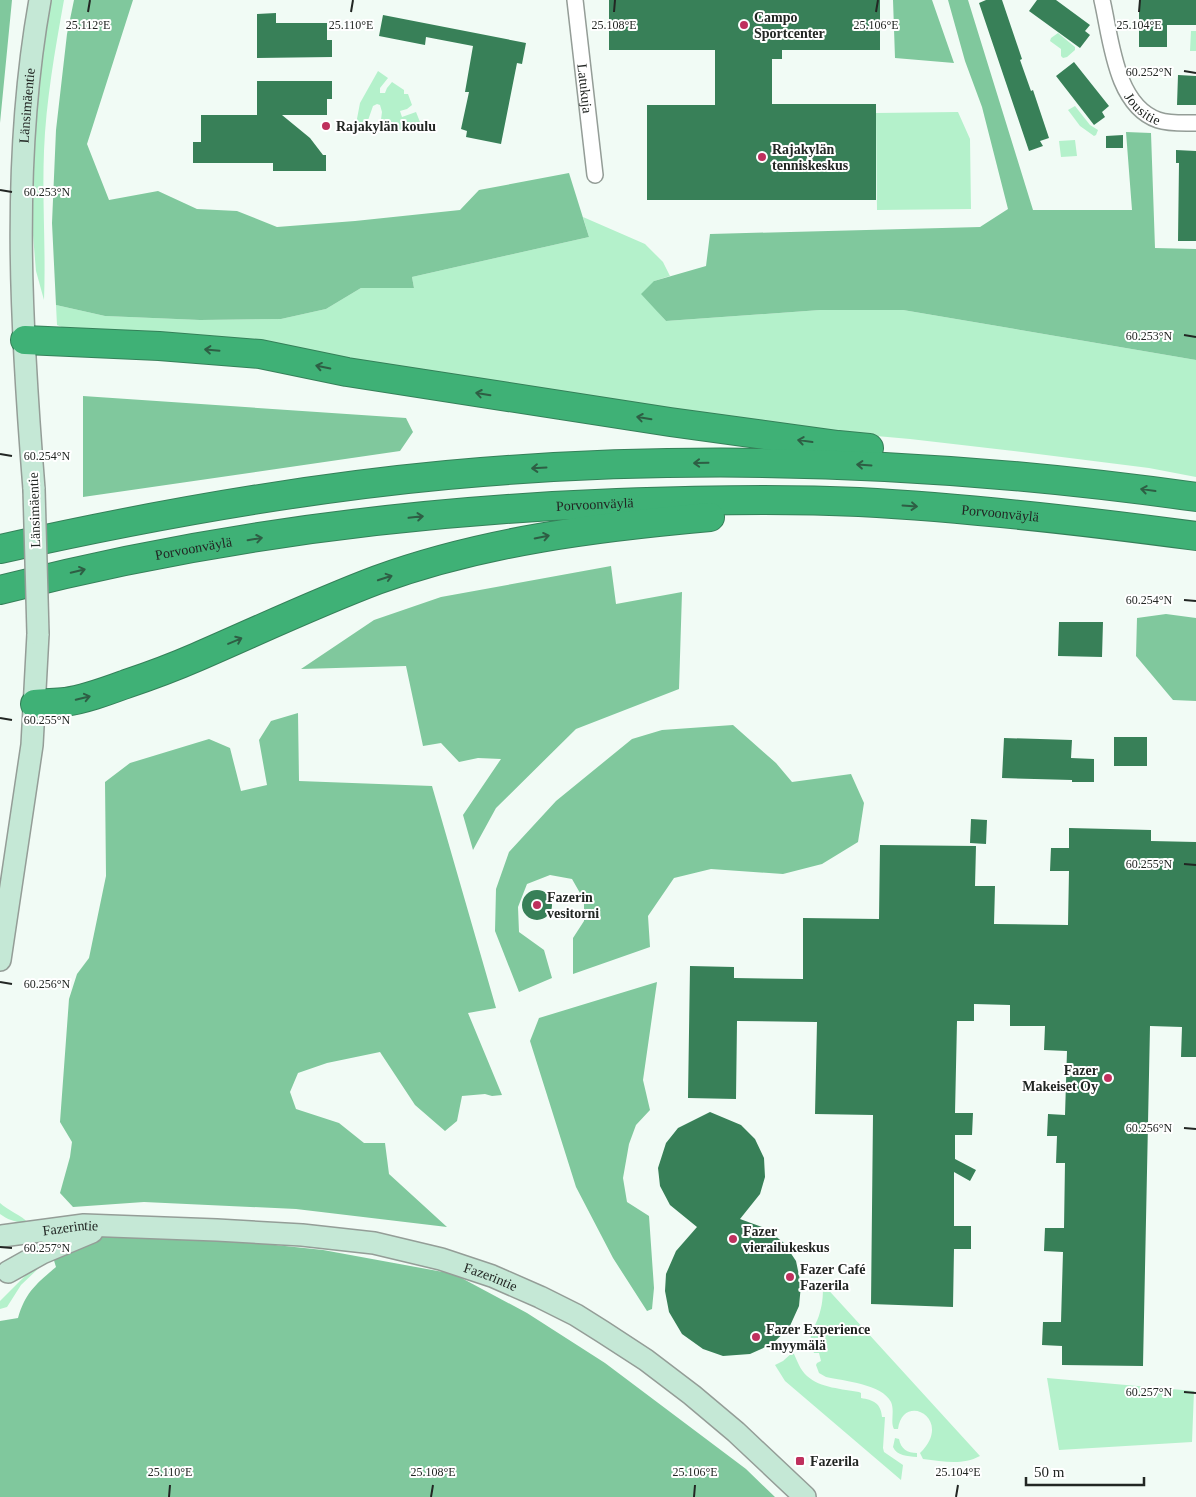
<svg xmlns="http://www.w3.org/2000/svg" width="1196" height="1497" viewBox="0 0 1196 1497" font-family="Georgia,serif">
  <rect width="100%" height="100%" fill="#f1fbf5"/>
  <path fill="#b4f1cb" d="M51,0h13c-9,50 -18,101 -20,151 -2,50 2,100 0,149l-8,-29 -3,-36 -1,-76 6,-91z
    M1191,31h5v20h-6z
    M1058,33l17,14v3l-8,7 -4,1 -2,-2v-7l-11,-8 1,-3z
    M378,71l10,7 -8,10v5h5l2,-5 5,-6 12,8v4h4l4,11 -5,4 -7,2 2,6 14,-5 4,10 -19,9 -21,-4 2,-15 -2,-7 -3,-1 -4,2 -7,20 -10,-2 4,-21z
    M1075,106l15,19 8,5 -2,5 -2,1 -14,-10 -12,-16z
    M958,112l12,27 1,70 -94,1 -1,-97z
    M1075,140l2,16 -16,1 -2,-16z
    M583,217l62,27 18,18 7,14 -16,5 4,31 8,9 154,-11h83l293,50v117l-47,-9 -127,-16 -112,-13 -112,-10 -327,-46 -211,-41 -78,-8 -101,-2 -12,-2 -12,-5 -1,-20 49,11 95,4 81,-1 45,-10 35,-21h53l-2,-11 177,-40z
    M0,1203c7,7 23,13 27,19 -10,1 -19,-2 -27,-8z
    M37,1264h4v2l-20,19 -14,22 -7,2v-8z
    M823,1284l157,172c-19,10 -37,5 -57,3l-3,-6c35,-34 -17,-62 -22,-24h-4c-4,-7 1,-18 -3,-27 -9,-18 -47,-21 -65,-25l-7,-4 -3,-8 1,-2 4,-2 -2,-8h-5c-9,-18 2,-25 6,-41 3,-10 3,-19 3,-28z
    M793,1352c4,8 7,18 14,24 13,12 36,13 52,16l2,1v5c12,2 20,5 21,19h3l-2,31 1,4 19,13 -2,15 -116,-99 -10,-16 8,-4z
    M1047,1378l147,13 -2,51 -133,8z
    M895,1438l4,1c2,10 8,14 18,14v4c-10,-1 -20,-1 -24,-10z"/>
  <path fill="#80c89d" d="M0,0h12l-12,123z
    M74,0h59l-46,144 22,56 49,-9 39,18 40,2 40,16 78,-6 105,-11 19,-20 90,-17 20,64 -177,40 2,11h-53l-35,21 -45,10 -81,1 -95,-4 -49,-11 -4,-82 4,-93 11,-96z
    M893,0h39l22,63 -59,-5z
    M948,0h20l65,210h99l-6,-78 25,1 4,115 41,1v111l-293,-50h-83l-154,11 -25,-27 13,-13 52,-15 4,-32 270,-7 28,-18 -26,-102 -17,-46z
    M83,396l323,22 7,14 -13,19 -317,46z
    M611,566l5,38 66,-12 -3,97 -103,40 -80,79 -23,42 -10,-35 38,-56 -23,-1 -19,4 -18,-19 -18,3 -17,-80 -105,3 73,-49 67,-23z
    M1166,614l30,4v83l-23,-1 -37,-44 1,-38z
    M298,713l1,68 133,5 64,222 -28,5 34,82 -10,1 -7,-2 -23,2 -5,25 -12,10 -30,-26 -35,-53 -53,11 -29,10 -8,19 6,17 43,14 25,20h21l4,31 58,53 -151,-18 -152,-7 -71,5 -13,-14 10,-36 2,-15 -12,-20 9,-123 8,-25 12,-16 17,-82 -1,-94 25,-19 79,-24 21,9 11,43 26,-6 -8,-45 12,-19z
    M733,725l43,38 16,19 59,-8 13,29 -6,39 -36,22 -39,10 -72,-5 -37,9 -26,38 2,31 -77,27v-36l11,-17v-21l-12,-21 -22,-4 -23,9 -9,23 1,25 25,18 8,28 -33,14 -24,-61 1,-42 13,-37 47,-51 76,-62 30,-9z
    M657,982l-14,98 7,30 -14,15 -7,19 -6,34 4,24 22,14 5,72 -2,21 -5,2 -34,-53 -37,-71 -46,-146 9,-23z
    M110,1235l99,3 114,12 131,24 73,39 78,50 141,106 29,28h-775v-176l18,-3c7,-25 18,-34 38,-51l-4,-13 26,-11z"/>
  <path fill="#388058" d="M609,0h271v50h-98v9h-10v45h104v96h-229v-95h68v-55h-106z
    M986,0h16l20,59 -2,1 11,31 2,-1 16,48 -9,3 3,5 -14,5 -50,-148z
    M1037,0h19l34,25 -5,6 5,4 -10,13 -51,-37z
    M1139,0h57v25h-29v22h-28z
    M276,13v10h51v17h5v17l-75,1v-44z
    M383,15l143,28 -4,21 -5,-1 -16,81 -35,-7 1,-6 -6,-2 8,-37h-4l8,-46 -47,-9 -1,8 -46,-9z
    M1074,62l35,44 -7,6 3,5 -11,8 -38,-49z
    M1178,75l18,1v29h-19z
    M257,81h75v18h-5v16h-45l28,23 13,17h3v16h-53v-8h-80v-21h8v-27h56z
    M1123,135v13h-17v-12z
    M1176,150l20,1v90h-18l1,-78h-3z
    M1059,622h44l-1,35 -44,-1z
    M1114,737h33v29h-33z
    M1004,738l68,2 -1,18 23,1v23h-22v-2l-70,-2z
    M971,819l16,1 -1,24 -16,-1z
    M1069,828l82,2v11l45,1v215h-15l1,-30 -32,-1 -7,340 -81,-1v-19l-20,-1 1,-23h18l2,-70 -19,-1 1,-23h19l1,-65h-9l1,-27h-10l1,-22 17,1 2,-64 -23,-1 1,-24h-35v-21l-36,-1v17h-17l-2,92h18l-1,22h-17v24l21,11 -6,11 -16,-9v54h17v23h-17l-1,58 -82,-3 2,-189 -58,-1 2,-92 -80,-1 -1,78 -48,-1 2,-132 44,1v11l69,1v-61l76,1 1,-74 96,1 -1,40h20l-1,38 74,1 1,-54h-19l1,-23h18z
    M522 905a15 15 0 1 1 30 0a15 15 0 1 1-30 0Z
    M710,1112l31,13 14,14 9,19 1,19 -5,17 -20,25 25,9 19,15 12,18 5,24 -2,21 -10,22 -17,16 -22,10 -27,2 -20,-7 -21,-15 -13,-22 -4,-21 1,-17 10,-23 21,-24 -27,-22 -10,-19 -2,-18 8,-25 12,-15z"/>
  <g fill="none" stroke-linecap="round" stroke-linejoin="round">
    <g stroke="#949d97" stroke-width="18">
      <g id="street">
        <path id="s1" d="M575,0l20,175"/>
        <path id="s2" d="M1102,0c9,38 13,105 56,120 12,4 26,3 38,3"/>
      </g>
    </g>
    <g stroke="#949d97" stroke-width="24">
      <g id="secondary">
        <path id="s3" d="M34,489c-13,-162 -23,-328 6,-489"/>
        <path d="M0,960l32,-215 6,-111"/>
        <path id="s4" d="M2,1236l82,-11 133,5 85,5 72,8 67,16 51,17 48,21 36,18 27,17 43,28 46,35 44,37 69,65"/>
        <path d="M8,1272l34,-19 50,-21"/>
      </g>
    </g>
    <g stroke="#358059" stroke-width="30">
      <g id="highway">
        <path d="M25,340l134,6 101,8 87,18 323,50 168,23 31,3"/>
        <path d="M0,549c148,-33 297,-60 447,-74 250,-23 501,-13 749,22"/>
        <path id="s5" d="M0,590c201,-52 410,-79 617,-87 80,-3 161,-5 242,-1 113,6 225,19 337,34"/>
        <path d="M35,704c10,-1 20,-1 30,-2 21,-3 42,-11 61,-18 24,-8 48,-17 71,-27 60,-26 119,-54 180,-77 107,-39 221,-53 333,-63"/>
      </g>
    </g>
    <use href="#street" stroke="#fff" stroke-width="15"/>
    <use href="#secondary" stroke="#c5e8d6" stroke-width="21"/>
    <use href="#highway" stroke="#3fb176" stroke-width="28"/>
    <g stroke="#949d97" stroke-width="24" stroke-linecap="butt">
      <path id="secondary-bridge" d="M34,489l4,145"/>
    </g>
    <use href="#secondary-bridge" stroke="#c5e8d6" stroke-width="21"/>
  </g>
  <defs><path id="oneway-shaft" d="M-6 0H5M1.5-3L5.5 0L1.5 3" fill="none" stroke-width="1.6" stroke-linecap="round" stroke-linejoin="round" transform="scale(1.25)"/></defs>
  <g stroke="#2e5e44">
    <use href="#oneway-shaft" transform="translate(212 350) rotate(-175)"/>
    <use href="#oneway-shaft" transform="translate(323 367) rotate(-168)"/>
    <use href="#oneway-shaft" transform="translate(483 394) rotate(-171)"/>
    <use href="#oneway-shaft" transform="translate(644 418) rotate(-171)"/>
    <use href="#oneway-shaft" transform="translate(805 441) rotate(-172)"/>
    <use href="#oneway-shaft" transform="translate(701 463) rotate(179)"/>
    <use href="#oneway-shaft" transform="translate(864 465) rotate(-176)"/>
    <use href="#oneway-shaft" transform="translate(539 468) rotate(177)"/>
    <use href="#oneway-shaft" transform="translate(1148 490) rotate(-172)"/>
    <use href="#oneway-shaft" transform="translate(910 506) rotate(4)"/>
    <use href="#oneway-shaft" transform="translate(416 517) rotate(-6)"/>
    <use href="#oneway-shaft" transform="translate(542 537) rotate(-11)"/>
    <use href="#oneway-shaft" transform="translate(255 539) rotate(-9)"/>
    <use href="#oneway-shaft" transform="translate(78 571) rotate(-13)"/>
    <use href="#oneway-shaft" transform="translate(385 578) rotate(-18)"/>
    <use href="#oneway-shaft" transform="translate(235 641) rotate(-23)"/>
    <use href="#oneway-shaft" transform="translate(83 698) rotate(-14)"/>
  </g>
  <path fill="none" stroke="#222623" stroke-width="2" d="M88,12l2,-12M351,12l2,-12M614,12l1,-12M876,12l2,-12M1139,12l1,-12M1184,71l12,2M0,190l12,2M1184,335l12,2M0,454l12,2M1184,600l12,1M0,718l12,2M1184,864l12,1M0,982l12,2M1184,1128l12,1M0,1247l12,1M1184,1392l12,1M169,1497l1,-12M431,1497l2,-12M694,1497l1,-12M956,1497l2,-12"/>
  <g fill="#bf305d" stroke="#fff" stroke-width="2">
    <circle cx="744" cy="25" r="5"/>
    <circle cx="326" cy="126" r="5"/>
    <circle cx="762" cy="157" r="5"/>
    <circle cx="537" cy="905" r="5"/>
    <circle cx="1108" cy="1078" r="5"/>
    <circle cx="733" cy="1239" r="5"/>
    <circle cx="790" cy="1277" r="5"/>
    <circle cx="756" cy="1337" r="5"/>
    <rect x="795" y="1456" width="10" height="10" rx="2.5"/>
  </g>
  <g text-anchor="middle" stroke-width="4" stroke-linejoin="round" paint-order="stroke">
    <g font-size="14" font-weight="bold" fill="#222623" stroke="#fff" text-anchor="start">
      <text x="754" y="22">Campo<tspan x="754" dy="16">Sportcenter</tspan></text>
      <text x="336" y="131">Rajakylän koulu</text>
      <text x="772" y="154">Rajakylän<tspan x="772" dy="16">tenniskeskus</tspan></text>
      <text x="547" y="902">Fazerin<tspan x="547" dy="16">vesitorni</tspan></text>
      <text x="1098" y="1075" text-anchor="end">Fazer<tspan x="1098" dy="16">Makeiset Oy</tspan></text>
      <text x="743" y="1236">Fazer<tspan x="743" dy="16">vierailukeskus</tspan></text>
      <text x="800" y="1274">Fazer Café<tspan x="800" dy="16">Fazerila</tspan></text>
      <text x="766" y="1334">Fazer Experience<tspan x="766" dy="16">-myymälä</tspan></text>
      <text x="810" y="1466">Fazerila</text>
    </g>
    <g font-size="14" fill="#222623" stroke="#fff">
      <text dy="5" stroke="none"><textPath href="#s1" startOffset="89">Latukuja</textPath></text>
      <text dy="5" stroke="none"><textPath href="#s2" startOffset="119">Jousitie</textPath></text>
      <text dy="5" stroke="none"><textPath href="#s3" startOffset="384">Länsimäentie</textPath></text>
      <text dy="5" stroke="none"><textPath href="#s5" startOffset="602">Porvoonväylä</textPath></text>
      <text transform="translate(34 510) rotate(-92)" y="5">Länsimäentie</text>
      <text dy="5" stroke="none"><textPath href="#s5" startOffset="1008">Porvoonväylä</textPath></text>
      <text dy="5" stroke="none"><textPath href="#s5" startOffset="198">Porvoonväylä</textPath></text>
      <text dy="5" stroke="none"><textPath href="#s4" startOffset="69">Fazerintie</textPath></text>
      <text dy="5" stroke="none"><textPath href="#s4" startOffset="495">Fazerintie</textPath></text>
    </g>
  </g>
  <g font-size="12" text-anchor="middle" fill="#222623" stroke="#fff" stroke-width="4" stroke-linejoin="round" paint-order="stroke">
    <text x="88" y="29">25.112°E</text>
    <text x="351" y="29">25.110°E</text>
    <text x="614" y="29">25.108°E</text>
    <text x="876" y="29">25.106°E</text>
    <text x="1139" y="29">25.104°E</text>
    <text x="1149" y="76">60.252°N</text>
    <text x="47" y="196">60.253°N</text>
    <text x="1149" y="340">60.253°N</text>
    <text x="47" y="460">60.254°N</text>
    <text x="1149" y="604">60.254°N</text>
    <text x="47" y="724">60.255°N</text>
    <text x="1149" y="868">60.255°N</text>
    <text x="47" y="988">60.256°N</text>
    <text x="1149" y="1132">60.256°N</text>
    <text x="47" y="1252">60.257°N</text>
    <text x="1149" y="1396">60.257°N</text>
    <text x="170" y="1476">25.110°E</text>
    <text x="433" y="1476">25.108°E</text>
    <text x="695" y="1476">25.106°E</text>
    <text x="958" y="1476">25.104°E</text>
  </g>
  <path d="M1026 1477v8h118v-8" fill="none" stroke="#222623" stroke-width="2.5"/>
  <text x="1034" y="1477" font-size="15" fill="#222623" stroke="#ffffff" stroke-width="4" paint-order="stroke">50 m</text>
</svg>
